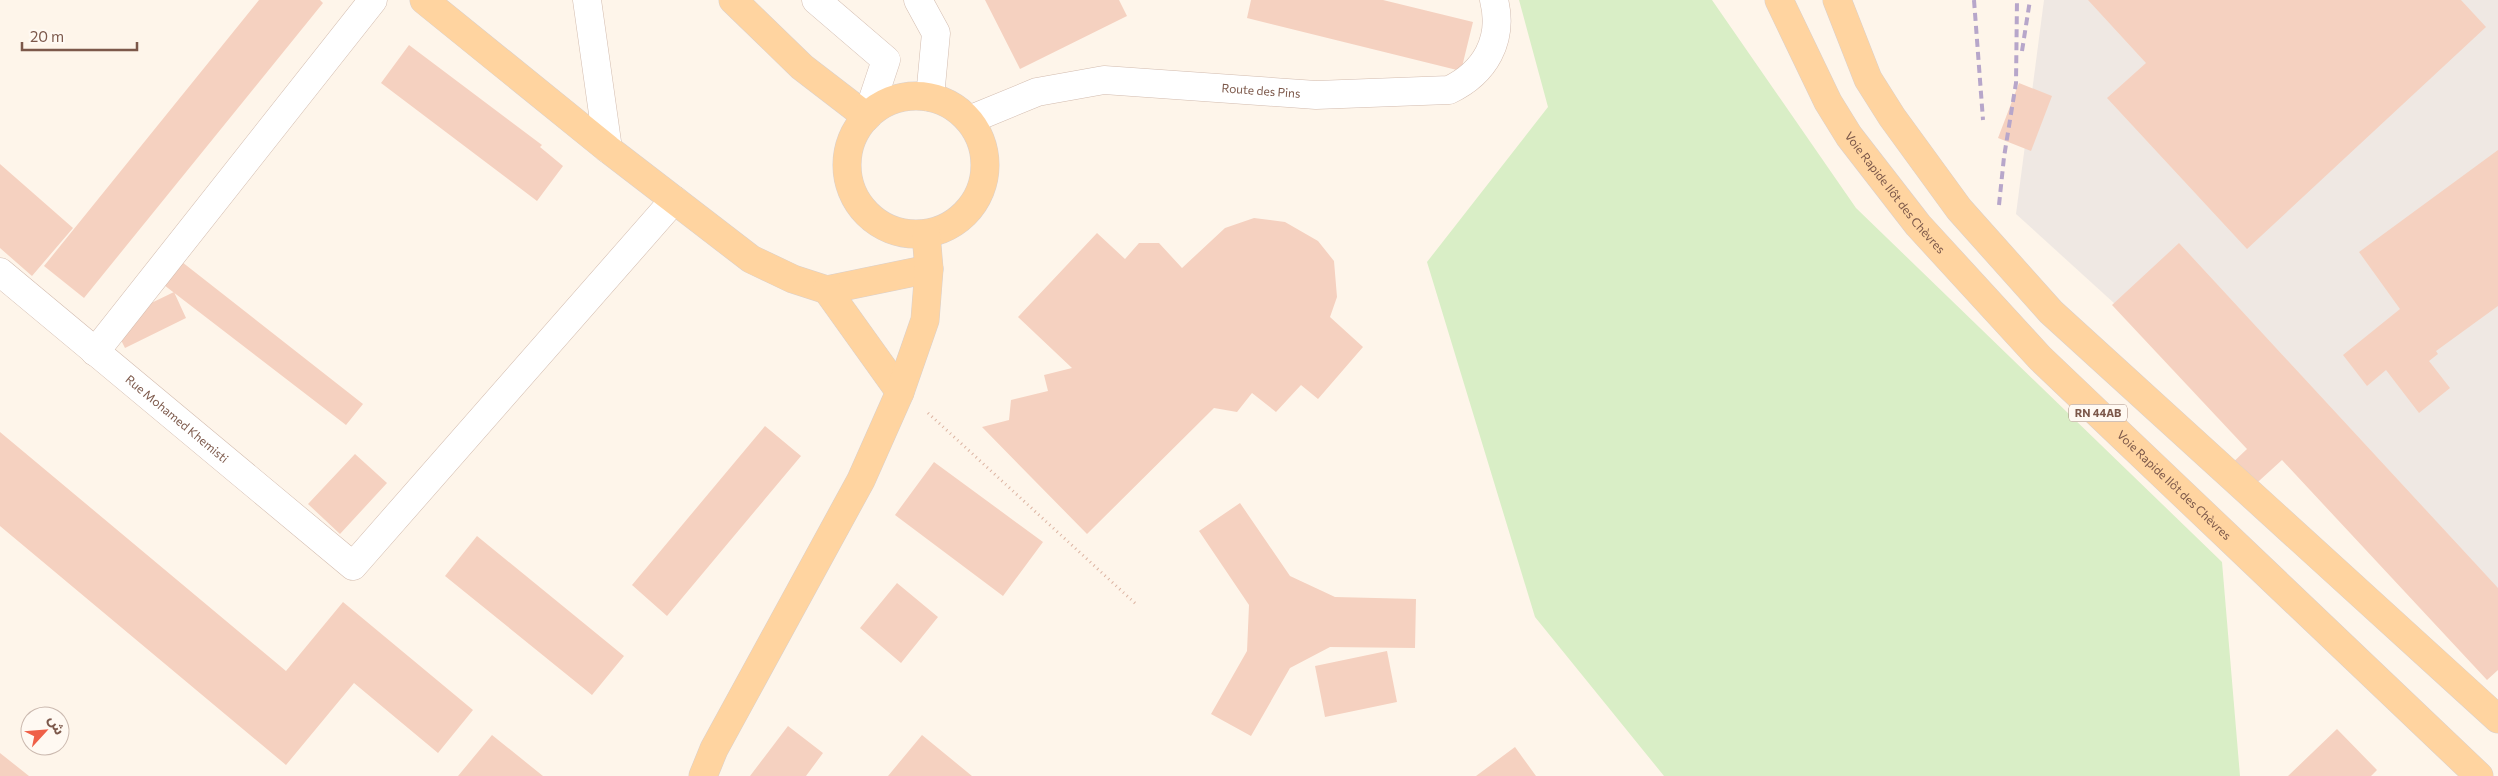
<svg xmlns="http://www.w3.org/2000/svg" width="2498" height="776" viewBox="0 0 2498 776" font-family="Commissioner,'Noto Sans Arabic',sans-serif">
  <rect width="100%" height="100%" fill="#fef5ea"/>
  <path fill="#efe8e3" d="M2044,0h454v652l-482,-438z"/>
  <path fill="#d9eec6" d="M1519,0h193l144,208 366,354 18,214h-576l-129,-159 -108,-355 121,-155z"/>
  <path fill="#f5d1c0" d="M259,0h61l3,3 -239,295 -40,-32z
    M985,0h134l8,16 -107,53z
    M1251,0h132l90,22 -12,49 -214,-53z
    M2088,0h373l25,27 -239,222 -140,-151 39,-35z
    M409,45l133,100 -2,2 23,19 -26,35 -156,-118z
    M2019,83l33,13 -21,55 -33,-13z
    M2498,150v156l-62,45 2,3 -9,7 21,27 -31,25 -33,-43 -19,16 -24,-31 57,-46 -41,-57z
    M0,164l73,64 -41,48 -32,-28z
    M1254,218l31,4 33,19 16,20 3,36 -7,20 33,30 -45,52 -17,-14 -25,27 -24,-19 -15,19 -23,-4 -127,126 -105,-107 27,-7 2,-20 37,-9 -4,-16 28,-7 -54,-51 79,-84 28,26 14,-16h20l23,25 43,-40z
    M2179,243l319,345v82l-11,10 -205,-220 -33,30 -21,-23 19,-18 -135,-144z
    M182,262l181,142 -17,21 -182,-140z
    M174,292l12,26 -61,30 -13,-26z
    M765,426l36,30 -134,160 -35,-31z
    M0,432l286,239 57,-69 130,108 -35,43 -84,-70 -68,82 -286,-239z
    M355,454l32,29 -47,51 -32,-30z
    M934,462l109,80 -40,54 -108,-81z
    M1240,503l50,73 45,21 81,2 -1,49 -85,-1 -40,21 -39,68 -40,-22 36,-63 2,-46 -50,-74z
    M477,536l147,120 -32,39 -147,-119z
    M897,583l41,34 -37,46 -41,-35z
    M1387,651l10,51 -72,15 -10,-51z
    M788,726l35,27 -17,23h-56z
    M2337,729l40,41 -6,6h-83z
    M492,735l51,41h-85z
    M922,735l50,41h-84z
    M1515,747l21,29h-60z
    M0,753l29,23h-29z"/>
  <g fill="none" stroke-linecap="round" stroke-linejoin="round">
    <g stroke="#d2bbae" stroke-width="29">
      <g id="minor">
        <path d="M587,0l21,149"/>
        <path d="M816,0l70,60 -19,57"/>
        <path d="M918,0l18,33 -6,64"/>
        <path id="s1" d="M969,120l68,-28 67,-12 212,15 133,-5c36,-17 55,-50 45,-90"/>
        <path id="s2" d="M0,272l353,294 321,-366"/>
        <path d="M95,352l278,-352"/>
      </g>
    </g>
    <g stroke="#dad0cc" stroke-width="29">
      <g id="major">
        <path d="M424,0l184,149 143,110 42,20 34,11 102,-21"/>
        <path d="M733,0l69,67 65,50"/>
        <path id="s3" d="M1779,0l49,102 21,34 69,89 122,133 439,418"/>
        <path d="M1837,0l31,79 24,38 67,92 92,103 447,407"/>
        <circle cx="916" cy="165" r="69"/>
        <path d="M827,290l73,102"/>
        <path d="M703,776l11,-27 147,-269 39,-88 25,-72 4,-51 -3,-35"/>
      </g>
    </g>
    <path stroke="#dcb4a2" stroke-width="3" stroke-dasharray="1 4" stroke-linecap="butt" d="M928,413l209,192"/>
    <use href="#minor" stroke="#fff" stroke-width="28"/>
    <use href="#major" stroke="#ffd4a0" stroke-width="28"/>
    <path stroke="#b7a6ca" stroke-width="4" stroke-dasharray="8 5" stroke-linecap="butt" d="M1974,0l9,120
      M2022,51l8,-51
      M1999,205l5,-48 12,-74 1,-83"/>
  </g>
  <g text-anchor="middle" stroke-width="4" stroke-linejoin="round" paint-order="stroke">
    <rect fill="#fff9f2" stroke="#a3887c" stroke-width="1" x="2069" y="404.5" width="58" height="17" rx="4"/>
    <g font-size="11" font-weight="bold" fill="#7c584a">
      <text x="2098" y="417">RN 44AB</text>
    </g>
    <g font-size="12" fill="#7c584a" stroke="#fff9f2">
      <text dy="4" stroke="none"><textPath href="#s1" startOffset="299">Route des Pins</textPath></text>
      <text dy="4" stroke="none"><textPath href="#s3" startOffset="226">Voie Rapide Ilôt des Chèvres</textPath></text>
      <text dy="4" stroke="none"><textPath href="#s2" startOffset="230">Rue Mohamed Khemisti</textPath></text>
      <text dy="4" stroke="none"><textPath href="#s3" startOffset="631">Voie Rapide Ilôt des Chèvres</textPath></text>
    </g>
  </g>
  <g transform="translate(45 731) rotate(64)"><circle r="24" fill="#fff9f2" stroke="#cbb9af"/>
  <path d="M0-4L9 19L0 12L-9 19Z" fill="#ef6048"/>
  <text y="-8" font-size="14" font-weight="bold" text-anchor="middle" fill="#7c584a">ش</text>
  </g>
  <path d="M22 42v8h115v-8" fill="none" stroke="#7c584a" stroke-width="2.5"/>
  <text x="30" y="42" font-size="15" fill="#7c584a" stroke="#fff9f2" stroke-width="4" paint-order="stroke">20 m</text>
</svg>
